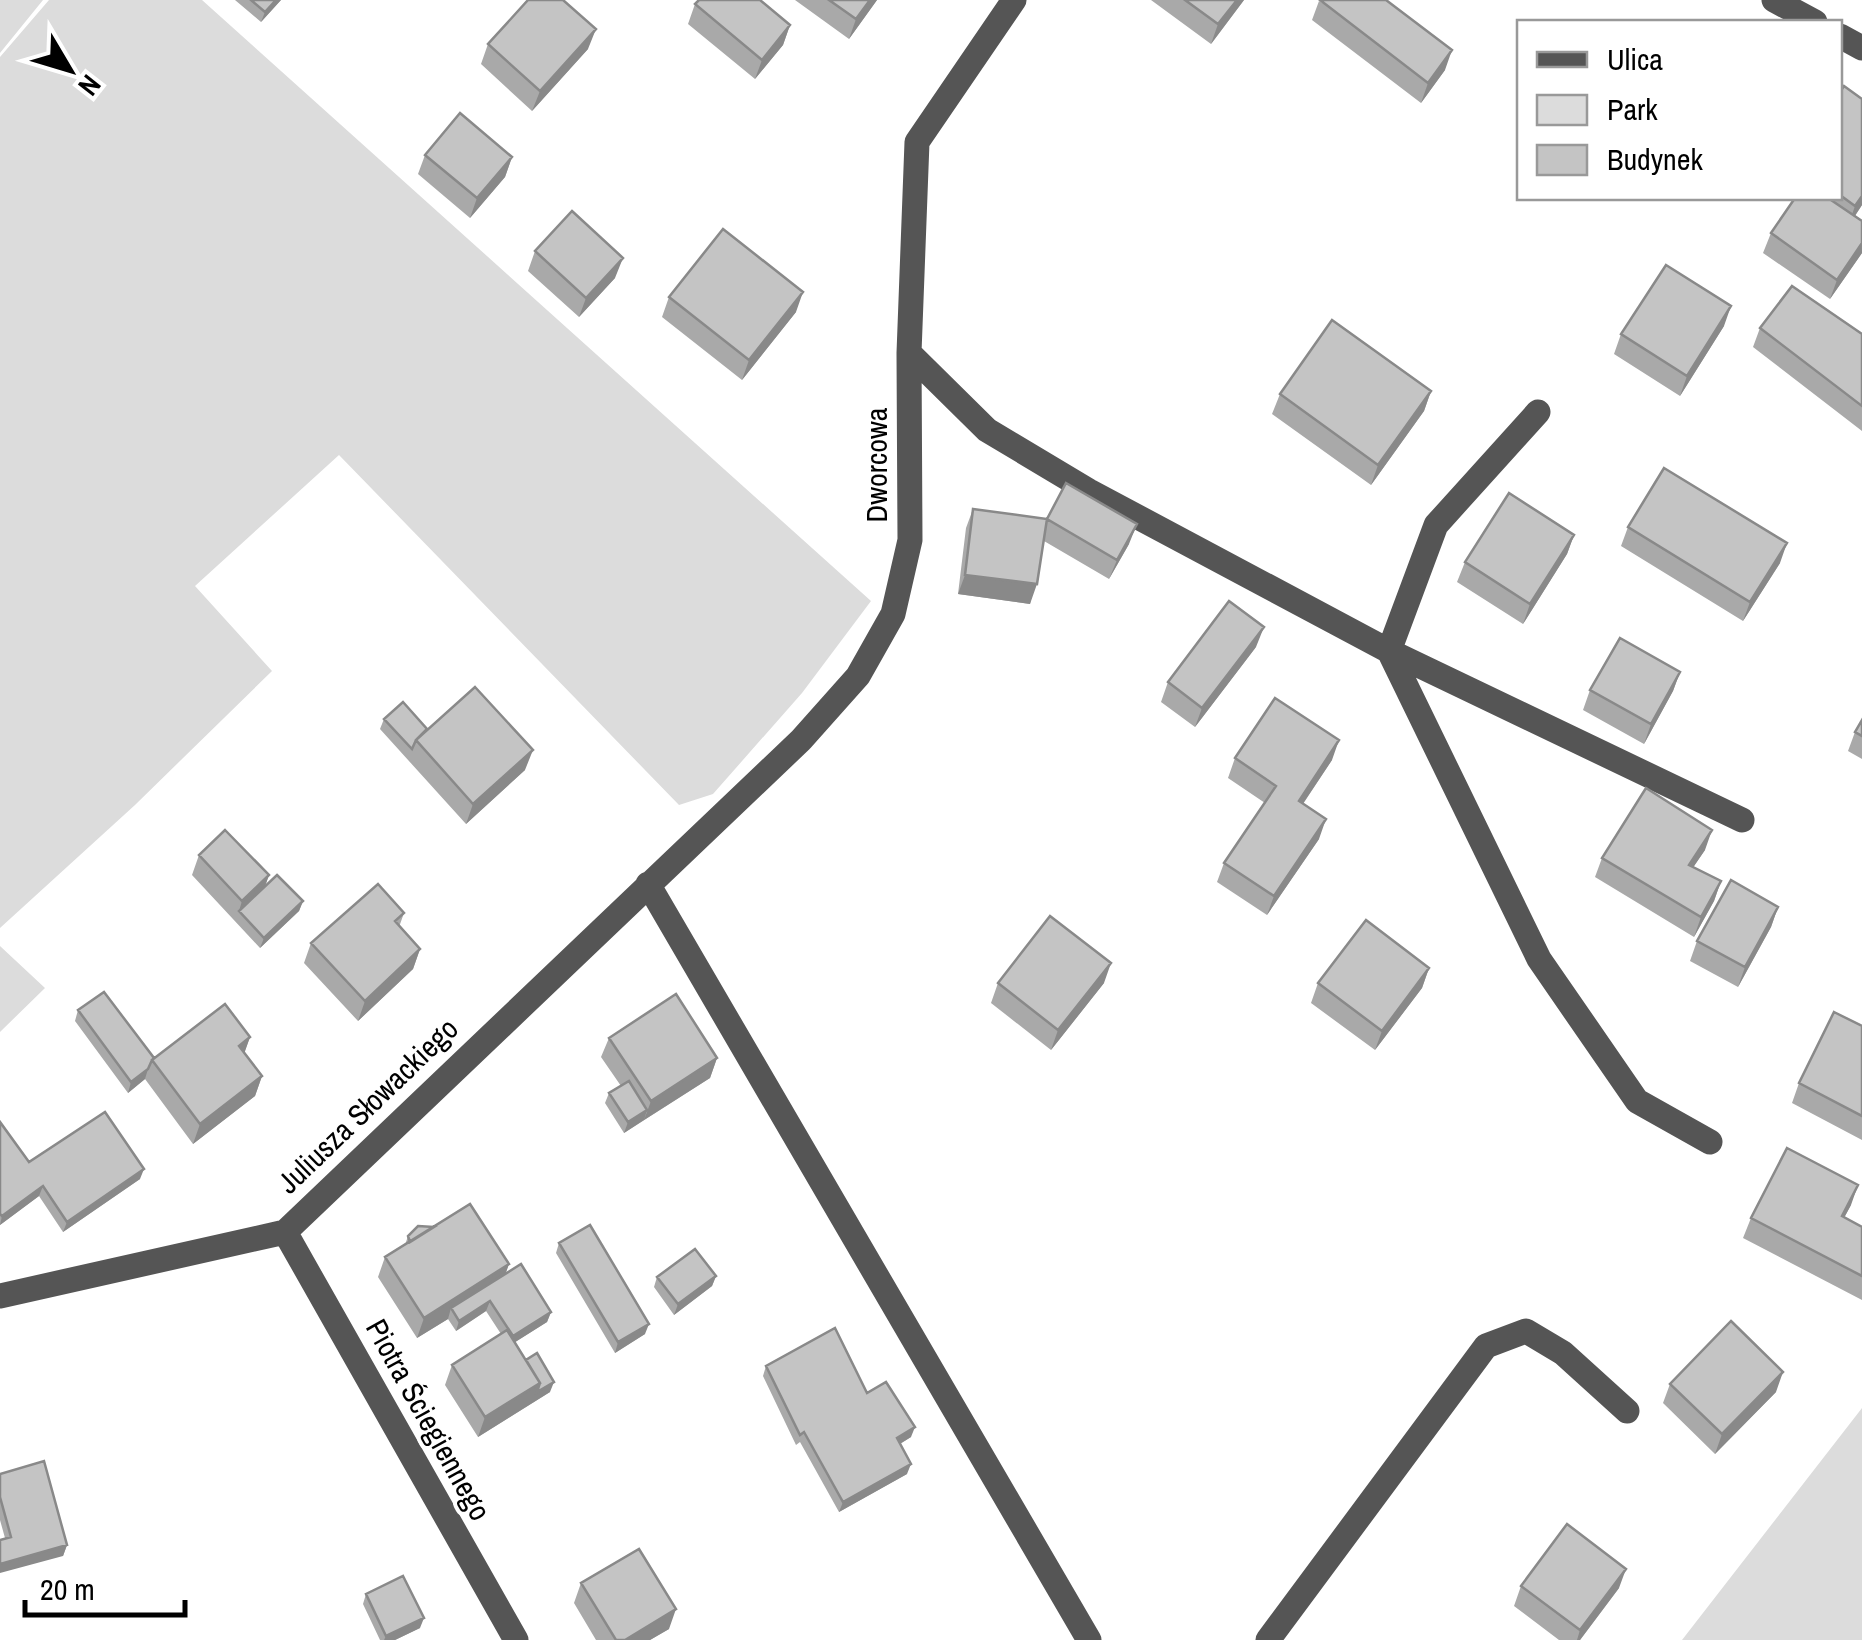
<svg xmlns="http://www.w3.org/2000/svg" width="1862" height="1640" viewBox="0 0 1862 1640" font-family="'Archivo Narrow',sans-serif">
  <rect width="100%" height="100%" fill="#fff"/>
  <path fill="#dcdcdc" d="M0,0h43l-43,53z
    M49,0h153l669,601 -69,92 -89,101 -34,11 -340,-350 -144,131 77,85 -137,134 -135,123v-871z
    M0,946l45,42 -45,44z
    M1862,1408v232h-180z"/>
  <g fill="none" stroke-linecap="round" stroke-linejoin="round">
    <path stroke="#555" stroke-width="25" d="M1774,0l41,22
      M1840,36l22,12
      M909,353l78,77 102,61 300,160 353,169
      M1538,412l-102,113 -47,126 150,308 98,142 73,41
      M648,884l441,756
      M285,1232l231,408
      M0,1296l285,-64 516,-492 57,-64 35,-62 17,-74 -1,-187 8,-211 97,-142
      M1268,1640l218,-294 40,-15 37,22 64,58"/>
  </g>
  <path fill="#a9a9a9" d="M235,0h46l-20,22z
    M795,0h82l-28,39z
    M1151,0h93l-33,44z
    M1319,1l126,69 -24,33 -109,-83z
    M695,4l95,21 -7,20 -28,34 -67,-55z
    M488,44l100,5 -56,62 -51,-47z
    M1840,92l22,7v106l-7,11 7,5v32l-32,46 -67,-46 8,-20 24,-35h45z
    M425,155l87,2 -7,20 -35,41 -52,-44z
    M535,251l80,27 -36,39 -51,-46z
    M669,297l127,15 -54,68 -80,-63z
    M1724,326l-44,70 -66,-42 7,-20z
    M1760,328l102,6v97l-109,-84z
    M1431,391l-7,20 -53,74 -99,-71 8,-20z
    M973,509l74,10 82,25 -20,35 -65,-38 -14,63 -72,-10 8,-66z
    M1628,527l152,36 -37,58 -122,-75z
    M1574,535l-7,19 -44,70 -66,-42 8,-20z
    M1256,647l-61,80 -34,-25 7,-20z
    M1680,672l-7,19 -29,53 -61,-34 7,-20z
    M384,719l43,10 98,41 -59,54 -86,-95z
    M1862,720v39l-14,-8 7,-19z
    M1235,758l97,2 -29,44 16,35 -52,76 -50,-33 7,-19 41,-60 -37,-25z
    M1705,850l-12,17 28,14 -7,20 -20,36 -99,-60 7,-19z
    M199,855l70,20 -4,11 38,15 -4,10 -39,37 -68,-73z
    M1778,907l-7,20 -33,60 -48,-26 7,-20z
    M404,913l-5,14 21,22 -7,20 -55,52 -54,-58 7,-20z
    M1429,968l-7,20 -47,62 -64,-47 7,-20z
    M998,983h106l-53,67 -60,-47z
    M78,1010l76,48 96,-21 -6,16 18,23 -7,20 -62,48 -48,-65 -17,14 -53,-72z
    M1862,1026v114l-70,-37 7,-20z
    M609,1038l108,20 -7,20 -86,55 -19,-30 4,-10 12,-7 -20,-29z
    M0,1122l29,40 111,17 -77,53 -24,-36 -39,29z
    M1851,1205l-7,13 18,9v73l-119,-62 8,-20z
    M408,1236l101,28 -4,10 46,38 -4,10 -32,20 11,18 24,32 -72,45 -33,-52 7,-20 49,-31 -15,-23 -30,20 -8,-12 -31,19 -39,-61 7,-20 20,-12z
    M559,1243l86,91 -30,19 -59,-100z
    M716,1276l-4,10 -38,29 -20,-28 3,-10z
    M766,1366l101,27 44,44 -11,7 7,30 -68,38 -39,-70 -4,3 -33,-69z
    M1670,1384l106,8 -61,62 -52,-51z
    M0,1474l67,71 -4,11 -58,-18 -5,-18z
    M581,1583l88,46 -19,11h-54l-22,-37z
    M1521,1586l98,2 -39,52h-21l-45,-34z
    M366,1594l54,34 -25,12h-15l-17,-36z"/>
  <path fill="#898989" d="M276,0h5l-20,22 4,-10z
    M870,0h7l-28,39 7,-20z
    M1237,0h7l-33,44 7,-20z
    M790,25l-7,20 -28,34 7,-19z
    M596,29l-8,20 -56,62 8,-20z
    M1452,50l-7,20 -24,33 7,-20z
    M512,157l-7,20 -35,41 7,-20z
    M1862,196v9l-14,21 7,-20z
    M1862,243v10l-32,46 7,-19z
    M623,258l-8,20 -36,39 7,-19z
    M803,292l-7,20 -54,68 7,-20z
    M1731,306l-7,20 -44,70 7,-20z
    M1431,391l-7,20 -53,74 7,-20z
    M1137,524l-8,20 -20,35 8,-19z
    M1574,535l-7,19 -44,70 7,-20z
    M1787,543l-7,20 -37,58 7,-19z
    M965,575l72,9 -7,20 -72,-10z
    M1264,627l-8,20 -61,80 7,-19z
    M1680,672l-7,19 -29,53 7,-20z
    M1339,740l-7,20 -40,60 7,-19z
    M533,750l-8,20 -59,54 7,-20z
    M1326,819l-7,20 -52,76 7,-19z
    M1712,830l-7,20 -23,34 7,-19z
    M269,875l-7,20 -23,16 3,-10z
    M1721,881l-7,20 -20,36 7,-20z
    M303,901l-4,10 -39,37 4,-10z
    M1778,907l-7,20 -33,60 7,-20z
    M420,949l-7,20 -55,52 7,-20z
    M1111,963l-7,20 -53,67 7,-20z
    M1429,968l-7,20 -47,62 7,-19z
    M250,1037l-7,20 -4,-11z
    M717,1058l-7,20 -66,42 7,-19z
    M148,1069l-3,10 -17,14 3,-11z
    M262,1076l-7,20 -62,48 7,-20z
    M647,1110l-3,10 -20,13 4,-11z
    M144,1169l-4,10 -77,53 4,-10z
    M1858,1185l-7,20 -17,31 8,-20z
    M43,1186l-4,10 -39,29 2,-9z
    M509,1264l-7,20 -51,24 -3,11 -31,19 7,-20z
    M716,1276l-4,10 -38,29 4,-11z
    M490,1301l-4,10 -30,20 3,-10z
    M551,1312l-4,10 -38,24 4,-10z
    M649,1324l-4,10 -30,19 3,-11z
    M1783,1372l-7,20 -61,62 7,-20z
    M554,1382l-4,10 -72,45 7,-20 55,-34z
    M915,1427l-4,10 -18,11 4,-10z
    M911,1464l-4,10 -68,38 4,-10z
    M67,1545l-4,11 -63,17v-9z
    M1626,1569l-7,19 -39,52h-3l3,-10z
    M676,1609l-7,20 -19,11h-25z
    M424,1618l-4,10 -25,12h-11l2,-4z"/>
  <path fill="#c4c4c4" stroke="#898989" stroke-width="2.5" d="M251,0h25l-11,12z
    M528,0h35l33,29 -56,62 -52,-47z
    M699,0h61l30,25 -28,35 -67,-56z
    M829,0h41l-14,19z
    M1185,0h52l-19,24z
    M1320,0h66l66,50 -24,33z
    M1844,86l18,13v97l-7,10 -15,-11v-103z
    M460,113l52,44 -35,41 -52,-43z
    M1795,198h33l34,23v22l-25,37 -66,-47z
    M572,211l51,47 -37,40 -51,-47z
    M723,229l80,63 -54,68 -80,-63z
    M1666,265l65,41 -44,70 -66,-42z
    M1792,286l70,48v72l-102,-78z
    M1332,320l99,71 -53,74 -98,-71z
    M1664,468l123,75 -37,59 -122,-75z
    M1066,483l71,41 -20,36 -70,-41z
    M1509,493l65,42 -44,69 -65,-42z
    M973,509l74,10 -10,65 -72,-9z
    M1229,601l35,26 -62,81 -34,-26z
    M1620,638l60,34 -29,52 -61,-34z
    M475,687l58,63 -60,54 -57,-64z
    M1275,698l64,42 -40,61 27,18 -52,77 -50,-33 52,-77 -41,-28z
    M403,702l24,27 -11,11 -4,9 -28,-30z
    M1862,720v16l-7,-4z
    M1646,788l66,42 -23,35 32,16 -20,36 -99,-59z
    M225,830l44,45 -27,26 -43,-46z
    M277,875l26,26 -39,37 -25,-27z
    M1731,880l47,27 -33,60 -48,-26z
    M378,884l26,29 -9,8 25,28 -55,52 -54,-58z
    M1050,916l61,47 -53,67 -60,-47z
    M1366,920l63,48 -47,63 -64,-48z
    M104,992l50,66 -2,2 -4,9 -17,13 -53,-72z
    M676,994l41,64 -66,43 -42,-63z
    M225,1004l25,33 -11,9 23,30 -62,48 -48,-64z
    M1834,1012l28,14v90l-63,-33z
    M629,1081l18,29 -19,12 -19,-29z
    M105,1112l39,57 -77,53 -24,-36 -41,30 -2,-2v-92l29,40z
    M1787,1148l71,37 -16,31 20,11v49l-111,-58z
    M470,1204l39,60 -85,54 -39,-61z
    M590,1225l59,99 -31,18 -59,-99z
    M418,1226l16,1 -24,15 -2,-6z
    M695,1249l21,27 -38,28 -21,-27z
    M521,1264l30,48 -38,24 -23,-35 -31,20 -8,-13z
    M1731,1321l52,51 -61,62 -52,-50z
    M835,1328l32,65 19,-11 29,45 -18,11 14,26 -68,38 -39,-70 -4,3 -34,-69z
    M507,1330l33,53 -55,34 -33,-52z
    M537,1353l17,29 -17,10 3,-9 -14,-23z
    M44,1461l23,84 -67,19v-24l11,-3 -11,-40v-23z
    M1567,1524l59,45 -46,61 -59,-44z
    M639,1549l37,60 -51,31h-9l-35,-57z
    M403,1576l21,42 -38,18 -20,-42z"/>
  <g text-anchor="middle" stroke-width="8" stroke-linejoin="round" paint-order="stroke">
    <g font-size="30" fill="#000" stroke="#fff">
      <text transform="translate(877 465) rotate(-90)" y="10">Dworcowa</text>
      <text transform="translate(368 1106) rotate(-44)" y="10">Juliusza Słowackiego</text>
      <text transform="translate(428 1420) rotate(61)" y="10">Piotra Ściegiennego</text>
    </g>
  </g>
  <rect x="1517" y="20" width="325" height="180" fill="#ffffff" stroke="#999999" stroke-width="2.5"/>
  <rect x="1537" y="52" width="50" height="15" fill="#555555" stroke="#999999" stroke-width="2.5"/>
  <text x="1607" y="70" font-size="30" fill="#000000">Ulica</text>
  <rect x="1537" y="95" width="50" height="30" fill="#dcdcdc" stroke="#999999" stroke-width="2.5"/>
  <text x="1607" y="120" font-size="30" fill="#000000">Park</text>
  <rect x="1537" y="145" width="50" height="30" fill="#c4c4c4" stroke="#999999" stroke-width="2.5"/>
  <text x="1607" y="170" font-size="30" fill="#000000">Budynek</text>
  <g transform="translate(70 70) rotate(128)" stroke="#ffffff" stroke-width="8" paint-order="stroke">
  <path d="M0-8L18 38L0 25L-18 38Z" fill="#000000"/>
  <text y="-15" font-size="28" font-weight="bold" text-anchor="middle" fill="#000000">N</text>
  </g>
  <path d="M25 1600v15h160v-15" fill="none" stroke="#000000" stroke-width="5"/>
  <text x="40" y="1600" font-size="30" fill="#000000" stroke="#ffffff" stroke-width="8" paint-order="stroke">20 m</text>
</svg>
